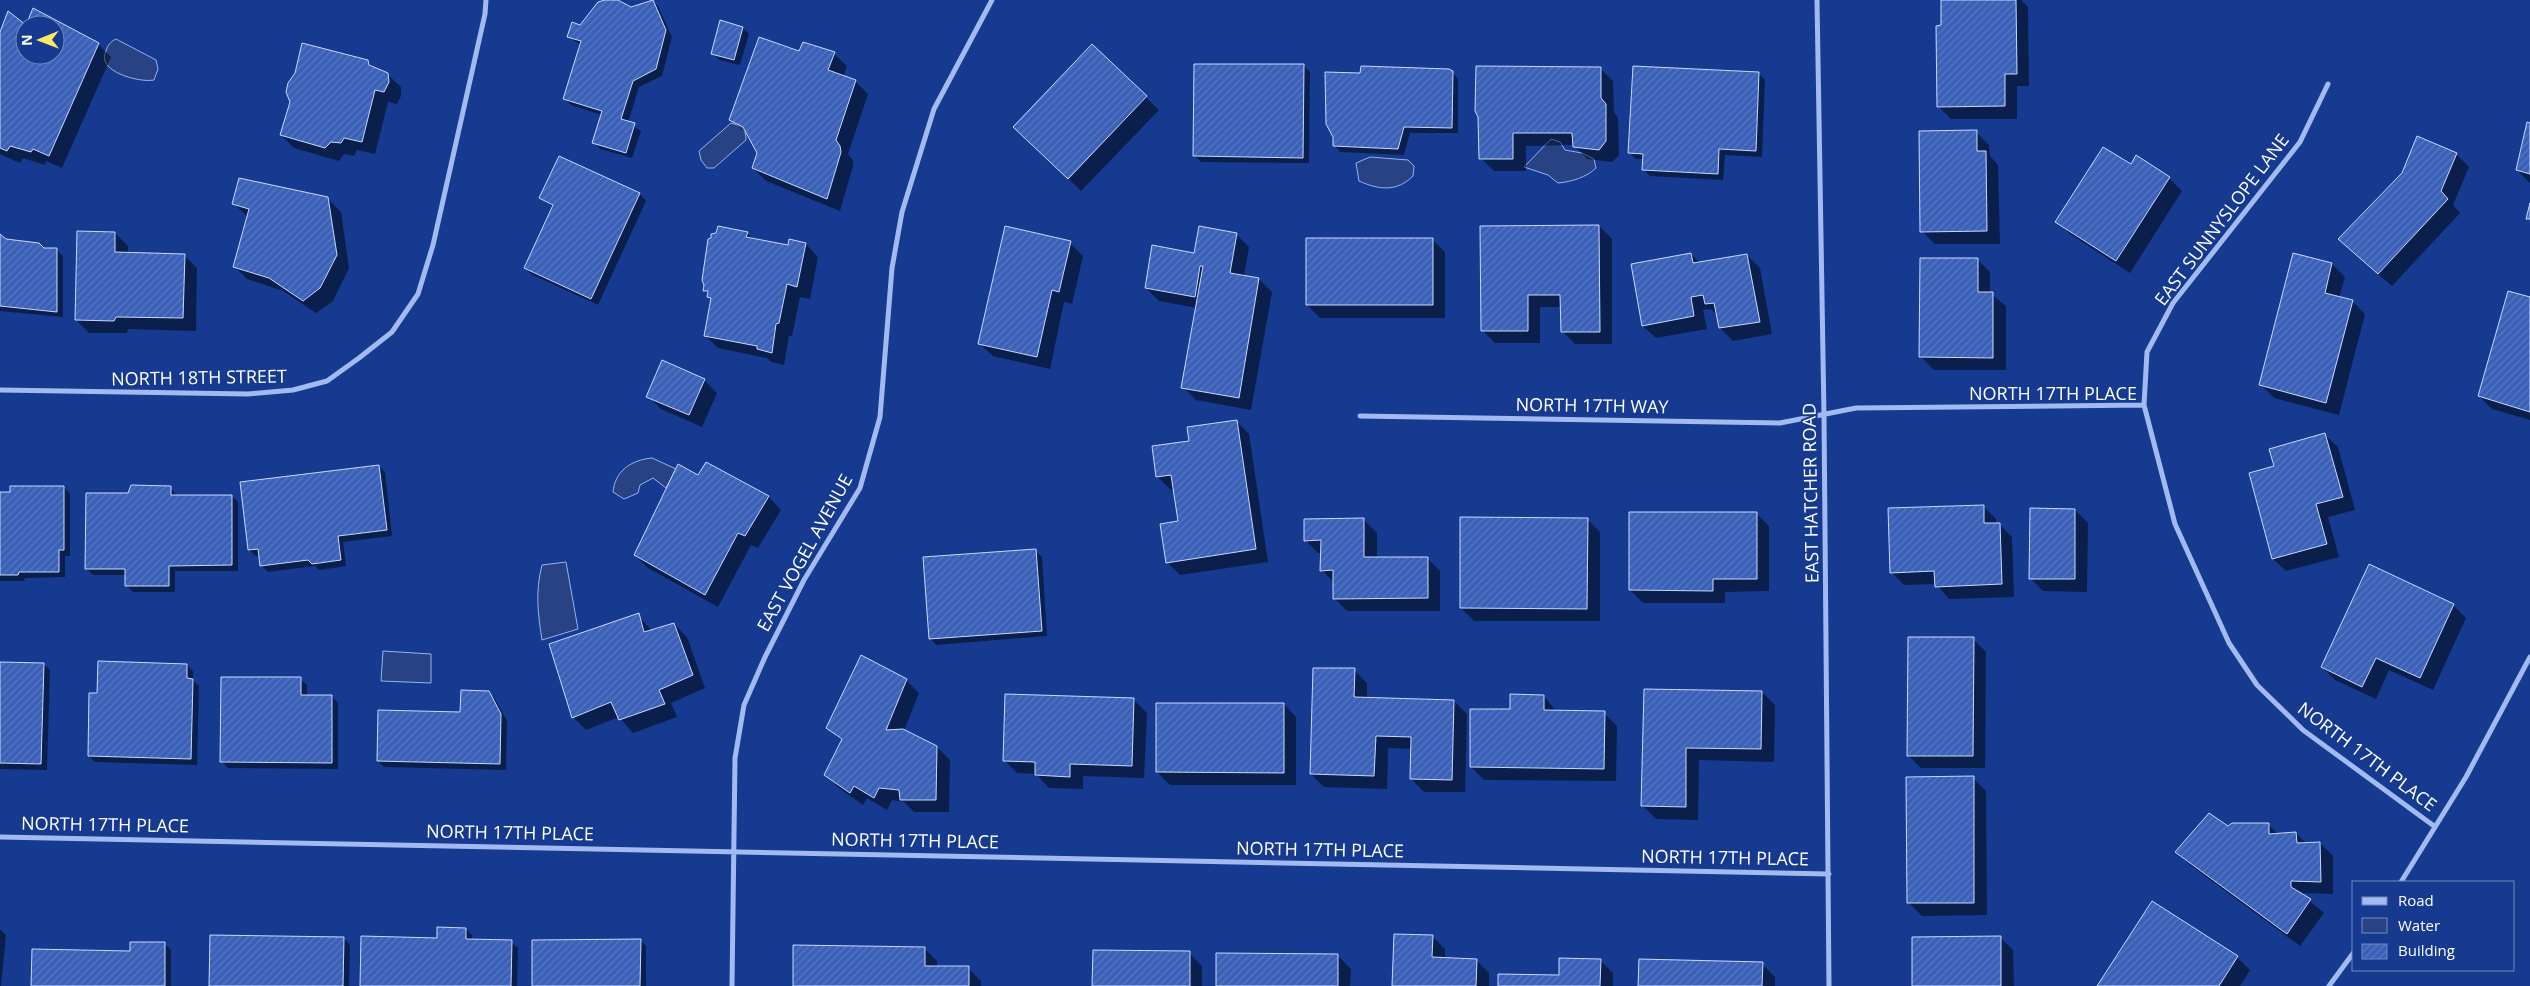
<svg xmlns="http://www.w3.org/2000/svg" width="2530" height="986" viewBox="0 0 2530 986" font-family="'Open Sans',sans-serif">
  <defs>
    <pattern id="building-hatch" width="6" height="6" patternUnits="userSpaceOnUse" patternTransform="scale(1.25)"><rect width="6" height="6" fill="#3a60b7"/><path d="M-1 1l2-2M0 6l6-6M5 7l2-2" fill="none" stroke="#5878c2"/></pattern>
  </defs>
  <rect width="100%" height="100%" fill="#163a90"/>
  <path fill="#284283" stroke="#94b3f3" d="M116,39l40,21 2,9 -4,11c-15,3 -59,-9 -48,-29 2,-6 4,-9 10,-12z
    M731,123c11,3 15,6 15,17l-32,28h-7l-6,-8 -2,-9z
    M1551,139l9,3 5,8 17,3 12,6 2,9c-9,9 -25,14 -38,15l-10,-8 -24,-8z
    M1370,157l38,3 6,6 -1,10c-16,16 -34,14 -54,5l-3,-18z
    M652,458l24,11 -10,19 -13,-10 -13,7 -2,8 -14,6 -11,-7c2,-21 18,-32 39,-34z
    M566,562l12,67 -36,11c-4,-26 -7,-48 0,-75z
    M383,651l48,3v29l-50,-2z"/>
  <path fill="#0007" d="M609,0h6l16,8 21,-8 6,6 14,31 -10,39 -23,11 -11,36 13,8 -9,27 -32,-9 -6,-7 8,-27 -31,-10 -6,-6 16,-54 -13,-8z
    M1943,0h78l7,7 1,79h-12v33h-66l-13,-13z
    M34,10l64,34 13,13 -49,111 -16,-7 -1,4 -22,-7 -3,5 -20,-9v-118l25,-10v29h30v-30h-28z
    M743,28l6,6 -9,31 -21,-5 -6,-7z
    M1092,46l67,64 -78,81 -53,-52z
    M800,52l34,2 13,12 -4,11 12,4 13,13 -20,60 5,6v6l-13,45 -74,-30 -13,-13 6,-15 -11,-18 -18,-16z
    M367,61l8,8 12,5 14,13v9l-4,8 -9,-2 -13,52 -18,-4 -3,6 -10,-2 -5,7 -45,-13 -13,-13z
    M1304,66l6,6 -1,91 -108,-1 -6,-6z
    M1600,68l13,13 1,31 4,6 1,37 -7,7 -25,-3 -13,-14 -48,1v25h-32l-13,-13 -2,-41z
    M1452,72l6,7v54h-48l-6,22 -64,-3 -6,-7z
    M1759,74l6,6 -3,77 -37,-2 -2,25 -73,-4 -6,-6v-11h-8l-7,-7z
    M2530,124v59l-13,-13z
    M1976,132l13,13 1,11 8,9 2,79h-65l-13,-13z
    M2456,154l13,13 -16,38 7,8 -68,73 -39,-34z
    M559,157l81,37 6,7 -48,104 -67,-31 -6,-6 28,-61 -12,-9z
    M2131,166l38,12 13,13 -52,82 -60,-39 -13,-13z
    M327,198l14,14 8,56 -16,33 -17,12 -33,-22 -36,-12 -13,-13 14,-49 -14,-13z
    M1599,226l13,13v105h-37l-13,-13v-24h-22v36h-45l-13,-13z
    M115,233l13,13v8l56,1 13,13 -1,63 -68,-2 -1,4h-38l-13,-13z
    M747,233l6,6 36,8 17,-3 12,13 -8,42 -10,-2 -8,39h-3l-5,29 -13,-3 -4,-4 -49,-10 -13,-13 7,-35 -8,-10z
    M1236,234l13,13 -5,29 15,3 13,13 -21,118 -55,-10 -13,-13 14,-79 -38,-7 -13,-13 49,-34z
    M0,235l5,5 39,9 13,1 6,6v61l-63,-6z
    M1432,239l13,13v66h-125l-13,-13z
    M1070,243l13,13 -11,48 -8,-2 -14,67 -57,-13 -13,-12z
    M1691,254l9,9 47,-8 13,13 12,66 -39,7 -13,-13 -2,-12 -7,-7 -8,1 4,19 -51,9 -13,-12z
    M1977,259l13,13v21l16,13v64h-72l-13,-13z
    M2332,264l13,13 -6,21 13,3 13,13 -26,101 -65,-17 -13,-13z
    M2530,299v121l-38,-11 -13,-13z
    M704,380l13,13 -15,34 -41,-18 -13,-13z
    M1236,421l13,13 19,128 -88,13 -13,-13 13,-40 -5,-33 -4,1 -13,-13 32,-35z
    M2325,435l13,12 17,63 -27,7 11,40 -53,14 -13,-12 3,-92z
    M706,464l63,33 12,13 -23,38 -7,-3 -33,62 -70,-39 -13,-13z
    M378,466l7,6 7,64 -49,6 3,24 -27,4 -4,-4 -47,6 -7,-7 -1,-10 -4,1 -7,-6z
    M64,487l6,7v62h-5v21l-40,1 -1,3h-24v-88z
    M170,487l7,9h55l6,6v69h-63v21h-42l-7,-7 1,-10h-34l-6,-6 42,-75z
    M1983,506l13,13v5h3l13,13 2,60 -65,2 -13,-15 -32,1 -13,-13z
    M2075,510l13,13 -1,69 -44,-1 -13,-13z
    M1756,513l13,13v65l-44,1v11h-82l-13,-13z
    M1587,519l13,13v89h-126l-13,-13z
    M1364,520l13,13v25h50l13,13v40h-93l-13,-13v-15l-12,-13v-17h-4l-13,-13z
    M1035,551l7,6 5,79 -111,9 -6,-7z
    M2453,605l13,13 -33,72 -44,-20 -13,29 -41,-19 -13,-13z
    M638,615l14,16 22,-7 13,13 18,51 -34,15 6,14 -44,16 -14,-16 -33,13 -13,-13z
    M1973,639l13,13 -1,116h-64l-13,-13z
    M0,663l44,1 6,6 -3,100 -47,-1z
    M187,665l6,6v9l6,6 -2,79 -102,-3 -6,-6 10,-62z
    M1354,670l13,13v16l87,2 13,13 -2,78h-41l-13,-13 1,-30 -24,-1 -1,41 -63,-2 -13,-13z
    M300,679l7,6v11h25l6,7v66l-110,-1 -6,-7z
    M906,680l13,13 -15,38 33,16 13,13 -1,52h-35l-10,-10 -12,-2 -5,10 -20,-12 -4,7 -24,-17 -13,-13 16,-34 -14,-14z
    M1645,690l117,2 13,13 -1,57 -75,-2 -1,60 -42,-1 -13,-13z
    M488,692l7,7 12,22 -1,49 -122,-3 -6,-6 83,-47z
    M1006,695l128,5 13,13 -3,65 -61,-2v13l-34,-1 -13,-14 -19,-1 -13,-13z
    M1544,696l13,16 47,1 13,13 -1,55 -132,-1 -13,-13 40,-56z
    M1284,704l12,13v68h-126l-13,-13z
    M1973,778l13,13 1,124 -65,1 -13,-13z
    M2268,824l10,10 18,-1 11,11 13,-1 13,13v38l-29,-1v3l20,17 -24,33 -110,-81 -13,-13 51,-25z
    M0,929l6,6 -5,51h-1z
    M466,929l6,6v6l39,1 7,6 -1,38h-155l76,-47z
    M1432,936l13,13v10l31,1 13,13v13h-96z
    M2000,937l13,13 1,36h-101z
    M344,938l6,7 -1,41h-139z
    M640,940l6,6v40h-113z
    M165,944l6,6v36h-139l100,-34z
    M924,948l13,13v7h31l13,13v5h-187z
    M1189,953l13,13v20h-109z
    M1338,956l13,13 -1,17h-133z
    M2237,957l13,13 -10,16h-141z
    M1600,960l13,13v13h-114l61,-9z
    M1762,964l13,13v9h-136z"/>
  <path fill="url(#building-hatch)" stroke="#c9d9fb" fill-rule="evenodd" d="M605,0h13l13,7 22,-7 13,30 -10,39 -23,12 -12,38 14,4 -9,30 -34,-10 10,-32 -39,-12 18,-58 -14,-4 5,-15 8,3 18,-23z
    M1941,0h75l1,74h-12v32l-68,1 -1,-81 5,-1z
    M33,8l66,35 -50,113 -16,-7 -2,3 -21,-6 -3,5 -7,-3v-116l8,-21 18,14zM25,25h30v30h-30z
    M720,20l23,7 -9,33 -23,-6z
    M759,37l40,14 4,-9 32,10 -7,18 28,10 -20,60 4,6 1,6 -14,47 -75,-31 5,-15 -14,-26 -14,-7z
    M302,43l66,17 1,5 19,8 1,9 -5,10 -9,-2 -13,52 -18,-4 -3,5 -10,-1 -6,6 -45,-13 10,-33 -4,-10 2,-9 7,-10z
    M1092,44l55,52 -79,83 -55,-52z
    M1194,64h110l-1,94 -110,-2z
    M1361,66l88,3 4,2 -1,57 -48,-1 -6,22 -65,-3v-9l-7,-13 -1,-52 35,1z
    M1476,66l125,1v31l5,6v37l-7,9 -26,-3 -1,-14h-59v26h-34l-1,-42 -3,-6z
    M1633,66l126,6 -3,79 -37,-2 -1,25 -76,-4 1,-16 -15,-1z
    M2527,122l3,1v51l-14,-4z
    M1977,130v21h9l1,80 -67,1 -1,-101z
    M2417,136l40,17 -16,38 7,8 -70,75 -40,-35 64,-66z
    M2103,147l28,17 5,-9 34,22 -54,84 -61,-39z
    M559,156l81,37 -49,106 -67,-31 29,-63 -14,-7z
    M239,178l89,19 9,58 -17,33 -17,13 -34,-23 -36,-11 16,-58 -17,-5z
    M2530,203v16h-4z
    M1599,225l1,107h-39l-1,-37h-32v36h-47l-1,-105z
    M718,226l30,6 -2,5 42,8 1,-6 17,4 -9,44 -10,-3 -8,39 -3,1 -4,29 -15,-4v-3l-53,-10 7,-38 -4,-1 1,-6h-5l1,-6 -2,-5 6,-41 3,-1v-4l5,-1z
    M1005,226l66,15 -12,51 -7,-2 -15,67 -59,-13z
    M1199,226l38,7 -7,40 29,5 -20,120 -58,-10 22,-122h-3l-5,31 -50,-9 7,-43 42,8z
    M77,231l38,1v20l70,2 -2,64 -67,-1 -2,4 -39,-1z
    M0,234l6,5 33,4 5,5h13v64l-57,-6z
    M1306,238h127v67h-127z
    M1691,253l2,10 54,-9 13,68 -41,6 -5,-25 -9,1 -2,-9 -12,2 3,19 -52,10 -11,-62z
    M2293,253l39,10 -7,30 28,7 -27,103 -67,-18z
    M1920,258h58v34h15v66l-74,-1z
    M2508,291l22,6v115l-52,-16z
    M662,360l43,19 -16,36 -43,-18z
    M1237,420l19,129 -90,14 -6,-39 18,-3 -7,-46 -15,2 -4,-31 37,-5 -2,-14z
    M2325,433l18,64 -27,7 11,40 -55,15 -23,-86 25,-7 -5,-17z
    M706,462l63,34 -24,40 -7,-3 -33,62 -71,-40 44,-91 20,11z
    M379,465l8,65 -49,6 3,24 -29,4 -4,-4 -48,6 -2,-17 -10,1 -8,-68z
    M131,485l40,1v9h61v70l-63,1v20h-44v-17h-40l1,-76h42z
    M10,486h54v64h-5v22h-40l-1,3h-18v-83h10z
    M1984,505v18h16l2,61 -67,3 -1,-16 -44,2 -2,-65z
    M2030,508l45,1v70h-46z
    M1629,512h128v67h-44v12l-84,-1z
    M1460,517l128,1 -1,91 -127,-1z
    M1364,518v39h64v41l-95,1v-29l-13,1 1,-31 -17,1v-22z
    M1036,549l6,82 -113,8 -6,-82z
    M2369,564l85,40 -34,74 -44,-20 -14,29 -41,-20z
    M639,613l5,19 30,-9 19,52 -34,15 6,14 -46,16 -8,-18 -39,16 -23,-74z
    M1908,637h66l-1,119h-66z
    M861,655l46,24 -21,51 17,-1 34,17 -1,54h-36l-1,-10 -20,-2 -5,10 -20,-12 -4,7 -26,-18 18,-36 -16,-11z
    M98,661l89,3v14l6,1 -2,80 -103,-3 1,-63h8z
    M0,662l44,1 -3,101 -41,-1z
    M1313,668h42l-1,29 100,3 -2,80 -42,-1 1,-42 -35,-1 -2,40 -64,-2z
    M221,677h80v18h31v68l-112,-1z
    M1644,689l118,2 -1,58 -75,-1v59l-45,-1z
    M461,690l28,1 12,23 -1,50 -123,-3 1,-51 82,2z
    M1005,694l129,4 -2,68 -62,-2v13l-35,-2v-13l-32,-1z
    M1510,694l34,1v15l61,1 -1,58 -134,-2v-58h40z
    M1156,703h128v70l-128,-1z
    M1974,776v127h-67l-1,-126z
    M2209,813l19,13 4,-3h37v11l27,-2 1,11 23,-1 1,40 -30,-1v6l20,12 -24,35 -112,-82z
    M2152,901l86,55 -19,30h-122z
    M437,927l29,1v11l46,1 -1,46h-151l1,-50 76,2z
    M1394,934l39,1 -1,22 45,2 -1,27h-84z
    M210,935l134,2 -1,49h-134z
    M2001,936v50h-89v-49z
    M641,939l-1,47h-108v-46z
    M130,942h35v44h-134l1,-37 98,2z
    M793,945l132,2v19h44v20h-176z
    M1093,950l97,1v35h-98z
    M1216,953l122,1v32h-122z
    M1559,958l42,1 -1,27h-102v-12l61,1z
    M1639,959l124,3 -1,24h-124z"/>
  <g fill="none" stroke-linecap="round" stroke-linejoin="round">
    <path stroke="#a2baf0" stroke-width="5" d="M1817,0l7,415 5,571
      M2328,84l-28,58 -127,161 -26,49 -3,53 31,119 54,119 28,42 46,45 131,96
      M0,390l248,4 45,-4 34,-9 32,-23 33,-26 26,-38 15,-49 52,-231 1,-14
      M1360,416l420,7 76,-15 288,-3
      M0,837l1829,37
      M2401,882l65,-105 64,-120
      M732,986l3,-228 9,-53 21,-48 39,-77 56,-92 20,-71 12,-149 10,-56 32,-103 58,-109
      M2329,986l25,-34"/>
  </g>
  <g text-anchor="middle" stroke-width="4" stroke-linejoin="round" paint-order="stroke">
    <g font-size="18" fill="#fff" stroke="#163a90">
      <text transform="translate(2222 220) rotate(-53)" y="6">EAST SUNNYSLOPE LANE</text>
      <text transform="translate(199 378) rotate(-1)" y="6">NORTH 18TH STREET</text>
      <text x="2053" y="400">NORTH 17TH PLACE</text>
      <text transform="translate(1592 406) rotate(1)" y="6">NORTH 17TH WAY</text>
      <text transform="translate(1811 493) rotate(-91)" y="6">EAST HATCHER ROAD</text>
      <text transform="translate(805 553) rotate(-61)" y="6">EAST VOGEL AVENUE</text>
      <text transform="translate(2367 757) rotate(37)" y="6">NORTH 17TH PLACE</text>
      <text transform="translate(105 825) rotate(1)" y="6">NORTH 17TH PLACE</text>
      <text transform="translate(510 833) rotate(1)" y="6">NORTH 17TH PLACE</text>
      <text transform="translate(915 841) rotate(1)" y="6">NORTH 17TH PLACE</text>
      <text transform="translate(1320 850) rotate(1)" y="6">NORTH 17TH PLACE</text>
      <text transform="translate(1725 858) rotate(1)" y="6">NORTH 17TH PLACE</text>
    </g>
  </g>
  <rect x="2352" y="881" width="162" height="90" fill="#163a90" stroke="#7389bc"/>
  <rect x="2362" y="897" width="25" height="8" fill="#a2baf0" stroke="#7389bc"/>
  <text x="2398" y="906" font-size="15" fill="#ffffff">Road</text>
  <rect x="2362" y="918" width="25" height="15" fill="#284283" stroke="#7389bc"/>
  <text x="2398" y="931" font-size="15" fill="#ffffff">Water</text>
  <rect x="2362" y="944" width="25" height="15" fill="url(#building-hatch)" stroke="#7389bc"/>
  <text x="2398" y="956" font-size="15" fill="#ffffff">Building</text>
  <g transform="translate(40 40) rotate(269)"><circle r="24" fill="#163a90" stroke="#7389bc"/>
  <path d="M0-4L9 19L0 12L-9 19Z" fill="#ffe861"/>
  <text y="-8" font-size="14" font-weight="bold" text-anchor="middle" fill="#ffffff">N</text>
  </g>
</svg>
